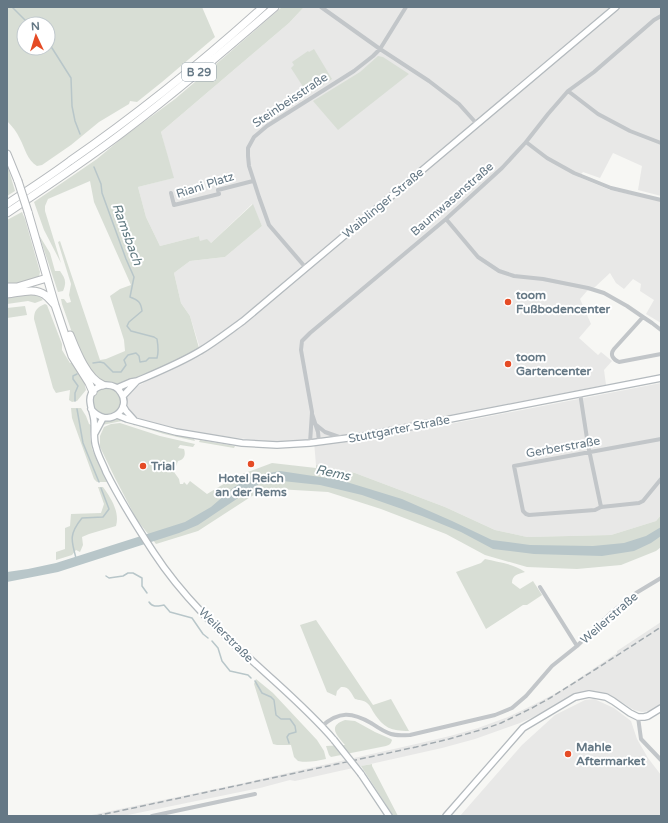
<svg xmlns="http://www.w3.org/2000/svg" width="668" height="823" viewBox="0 0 668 823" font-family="'Varela Round',sans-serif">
  <rect width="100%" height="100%" fill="#f7f7f4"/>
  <path fill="#e8e8e7" d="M304,7h357v189l-23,-6 4,-24 -29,-13 -13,25 -17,-6 -4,5 31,13 51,11v122l-15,-9 8,-14 -14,-9 1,-7 -8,-5 -9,10 -8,-6 -6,-10 -15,14 -8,4 -7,8 11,25 -12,14 19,17 3,-3 11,9 -8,9 2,15 -163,32 2,8 216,-42v132l-5,6 -45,14 -84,2 -32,-7 -50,-23 -90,-34 -39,-8 -2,-24 -39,1 -46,-5 -57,-8 -17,-5 -17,-6 -9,-7 -3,-6 1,-9 4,-6 14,-8 25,-11 32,-16 -12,-39 -9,-13 -7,-30 16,-12 35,-4 37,-31 -10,-22 -41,39 -11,-2 -1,-5 -39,10 -14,-29 -8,-30 35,-9 -12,-46 128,-109z
    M661,622v81l-9,8 -10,1 -8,-2 -24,-15 -16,-3h-10l-7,1 -35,20 -22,10 -45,16 -33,9 -147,33 -5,-1 -30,8 -137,28h-36l152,-32 177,-40 34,-8 28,-8 30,-11 25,-12 27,-14 57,-38v-2z
    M594,699l20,9 17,13 6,18 11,19 13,17v41h-201l62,-71 33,-30 30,-15z"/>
  <path fill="#d8ded5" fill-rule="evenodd" d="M7,7h195l13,30 -53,45 -25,20 -7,-1 -1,3 -30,18 -28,23 -29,20 -5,1c-10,-6 -12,-18 -17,-27 -3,-7 -8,-13 -13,-18zM24,24h24v24h-24z
    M282,7h22l-15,16 -128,109 13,46 -36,9 8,30 14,29 39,-10 1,5 7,-2 4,4 42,-39 9,22 -37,31 -35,4 -16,12 7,30 9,13 9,32 -12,8 -18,9 -49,20 -9,-2 -8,-1 -9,-7 -7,-10 -11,-21 -14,-40 -1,-5h3l3,4 4,-1 -2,-7 2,-11 -13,-42 2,-1 40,119 6,-1 19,-8 -1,-11 -14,-44 10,-7 11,-4 -37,-83 -4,-21 -42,18 -3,7v5l16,52 -17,-33 -10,-28 63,-43 25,-21 53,-39 47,-40z
    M314,49l18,30 -22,14h-3l-16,-25 3,-3 -2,-3 16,-11 1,1z
    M378,56l5,1 26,17 -71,56 -25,-29 47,-29z
    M7,165l3,9 5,17 -8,5z
    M22,212l3,7 15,53 -1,5 -15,6 -17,2v-65z
    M39,235l11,18 5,18h5c5,7 7,11 3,20l-5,1z
    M33,294l5,1 5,5 -8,3 -7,-2 -21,3v-7z
    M45,304l2,1 15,39v6l8,13h2l12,18 2,9 -9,11 -5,1 -3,-2 1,-10 -14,3 -3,-5 -19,-69c0,-8 3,-12 11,-15z
    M25,306l2,9 -20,3v-10z
    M93 401a14 14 0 1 1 28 0a14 14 0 1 1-28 0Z
    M71,408h10l5,8 3,8 2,1 -1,12 2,12 15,33h-10l-3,-3 -22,-61z
    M117,419l48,13 29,7 1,2 -31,-7 -42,-13 -20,4 1,-2 4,-2z
    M120,423l40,13 35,8 -2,3 -13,-2 -2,3 6,1c2,6 0,11 -6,12l-4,11 5,7 1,5h3l1,-2 3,3 3,-4 17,13 30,-18 35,-13 44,5v-3l39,8 90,34 50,23 32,7 84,-2 45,-14 5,-6v32l-5,4 -35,14 -44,4 -50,-2 -42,-12 -39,-21 -65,-25 -53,-17 -51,-3 -25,7 -54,35 -42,13 -19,-24 -22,-42 -15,-31v-11l4,-9 7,-3z
    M200,440l35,6 -1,2 -35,-6z
    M98,487h5c8,11 17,25 13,39l-27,8 -7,3 1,8 -3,7 -4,-2 -4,5 -16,5v-8l9,-3v-21l5,-2 1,-12 30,-1 3,-9z
    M485,559c13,3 29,5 40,13 -7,2 -13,3 -13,11l8,6 13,-8 9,14 -15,10h-4l-37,24 -30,-57 25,-9z
    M316,620l57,85 18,-6 18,32c-18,0 -25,-3 -35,-18 -2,-3 -4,-8 -7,-10 -3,-3 -9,-3 -12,-4 -4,-6 -6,-13 -14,-12l-4,4 -1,5 -9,-4 -27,-67z
    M256,679l17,14 44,47 7,11 2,8c-10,2 -18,4 -28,2l-4,-4 -3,-12h-14l-4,-1 -19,-60z
    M345,720l10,1 20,11 16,7 1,1c-1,4 -3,5 -6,6l-55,11 -2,-2 -3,-9 19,-1c-8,-9 -18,-19 0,-25z
    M372,764v2l26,50h-4l-2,-2 -31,-48z"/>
  <path fill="#b8c6c9" d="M280,471l60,9 62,19 50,22 40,19 38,5 63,1 31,-3 22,-7 15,-9v9l-10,7 -17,8 -32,5 -68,-2 -41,-5 -32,-17 -39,-16 -60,-21 -42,-10 -47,-5 -14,4 -61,41 -19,8 -121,39 -51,10v-10l21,-3 28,-6 129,-41 26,-15 22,-19 16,-11 15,-3z"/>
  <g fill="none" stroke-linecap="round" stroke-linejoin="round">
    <path stroke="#b8c6c9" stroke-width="1.5" d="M12,7l17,17
      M48,44l4,4 19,30 1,28 3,15 5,13
      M93,363l7,-1 4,1 9,9h8l5,-7 -2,-5 4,-5 8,-2 3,3 1,6 6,-1 3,-3h8c2,-6 1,-13 0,-19l-3,-2 -23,-6 -4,-5 2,-4 13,-11c-1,-9 -4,-11 -12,-14l4,-20 -8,-18 -24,-66 -1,-9 -7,-17
      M75,401v-8l3,-7 -5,-7v-3l4,-2
      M77,409l6,34 16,39
      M76,558c-5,-18 -7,-24 6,-40l21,-1 6,-8 -8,-21
      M106,576l3,2 14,-2 5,-3h5l9,5v8l5,7
      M149,602c4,6 9,4 15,3l6,7 22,6 11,16 5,4
      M212,641l6,7 4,13 8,10 18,4 3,3
      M255,681l7,12 9,4 3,3 2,15 5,4h9l5,7 1,6 -7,2 -2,3 2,6"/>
    <g stroke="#b4babe" stroke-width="8">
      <path id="secondary" d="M117,388l14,-6 6,-1c21,-9 43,-18 63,-30 15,-9 29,-20 43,-30l373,-314
        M123,396l14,-15
        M123,406l3,5 9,10
        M91,409c17,21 41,0 30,-16 -3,-6 -9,-8 -15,-8 -4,0 -8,2 -11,4 -10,9 -2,21 -1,31 1,9 -1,19 2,27 2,9 7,17 10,25 14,28 31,55 48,81 28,43 66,79 104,113 26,24 53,47 76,74
        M117,415l10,4 49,13 66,11 35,2 33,-2 53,-7 298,-58
        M95,433l8,-15
        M361,774l28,42
        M446,816l77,-88 52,-31 14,-3 17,3 7,4 17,12 8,4h6l4,-1 13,-8"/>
    </g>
    <g stroke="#b5b9bc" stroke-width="9">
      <path id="highway" d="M7,154l11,27
        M7,204c21,-14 43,-28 63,-43 68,-47 132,-99 193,-154
        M28,212l27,93 17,51 17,27 4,9
        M7,213c39,-26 78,-52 115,-80 53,-40 103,-83 153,-126
        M7,287h10l30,-9
        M7,294c12,-1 27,-7 38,1 3,2 6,6 9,9
        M70,335c6,15 17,44 33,50"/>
    </g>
    <path stroke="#c2c6c9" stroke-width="4" d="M321,7l59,42 49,32 30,23 18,20
      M568,91l30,23 32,17 31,12
      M526,142l21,16 27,15 37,15 50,12
      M171,193l3,12 45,-11 -1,-4 35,-9
      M446,219l32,38 21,14 15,5 29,3 45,9 16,5 23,13 16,11 9,6 9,7
      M306,268l-37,-43 -10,-28 -10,-31 -1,-10v-8l6,-11 13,-11 87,-55 19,-15 7,-7 26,-42
      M643,317l-29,32c-5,6 0,11 5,13l42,-8
      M580,393l8,52 13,62
      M312,414l6,18 1,10
      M315,424l10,8 17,6
      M661,439l-147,27 9,45 3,3 3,1 66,-5 6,-3 38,-4 4,-2 18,-22
      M310,443l2,-31 -11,-62 1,-9 8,-8 136,-114 56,-51 24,-26 22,-28 20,-23 26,-19 60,-52 7,-4
      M540,587l37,59
      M638,717l3,22 20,21
      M322,726c17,-15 30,-14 49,-3 6,4 13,9 20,11 6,2 12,1 19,1l85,-20 17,-7 14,-12 26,-30 25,-20 35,-34 24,-19 25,-15
      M152,816l103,-22"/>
    <use href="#secondary" stroke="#fff" stroke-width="5.5"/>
    <use href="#highway" stroke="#fff" stroke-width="7"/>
    <path stroke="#a2aaaf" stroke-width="1.5" stroke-dasharray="6 3" stroke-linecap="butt" d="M96,816l320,-69 33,-8 38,-11 14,-5 31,-15 18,-10 46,-29 65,-42"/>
    <g stroke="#b4babe" stroke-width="8" stroke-linecap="butt">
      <path id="secondary-bridge" d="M334,740l27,34"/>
    </g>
    <g stroke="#b5b9bc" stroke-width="9" stroke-linecap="butt">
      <path id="highway-bridge" d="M18,181l10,31"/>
    </g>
    <use href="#secondary-bridge" stroke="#fff" stroke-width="5.5"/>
    <use href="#highway-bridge" stroke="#fff" stroke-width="7"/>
  </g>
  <g fill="#e54b25" stroke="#fff" stroke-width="1.5">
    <circle cx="508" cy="302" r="4"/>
    <circle cx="508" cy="364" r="4"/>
    <circle cx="251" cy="464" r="4"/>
    <circle cx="143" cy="466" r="4"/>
    <circle cx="568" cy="754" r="4"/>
  </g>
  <g text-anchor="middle" stroke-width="4" stroke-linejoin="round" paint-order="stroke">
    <rect fill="#fff" stroke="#93a0aa" stroke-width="1" x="182" y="63" width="34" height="18" rx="3"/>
    <g font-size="11" font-weight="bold" fill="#657885">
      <text x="199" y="76">B 29</text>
    </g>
    <g font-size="12" fill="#657885" stroke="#fff">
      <text transform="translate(290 100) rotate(-34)" y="4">Steinbeisstraße</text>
      <text transform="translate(205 185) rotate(-18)" y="4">Riani Platz</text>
      <text transform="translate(452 199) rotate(-41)" y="4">Baumwasenstraße</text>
      <text transform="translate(383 203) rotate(-40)" y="4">Waiblinger Straße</text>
      <text transform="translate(399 429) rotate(-11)" y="4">Stuttgarter Straße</text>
      <text transform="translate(563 447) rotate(-10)" y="4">Gerberstraße</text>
      <text transform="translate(609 618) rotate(-41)" y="4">Weilerstraße</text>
      <text transform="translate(226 635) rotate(45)" y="4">Weilerstraße</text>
    </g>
    <g font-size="12" font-weight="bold" fill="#657885" stroke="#fff" text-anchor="start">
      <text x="516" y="299">toom<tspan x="516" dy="14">Fußbodencenter</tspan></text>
      <text x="516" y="361">toom<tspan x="516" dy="14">Gartencenter</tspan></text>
      <text x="151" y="470">Trial</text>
      <text x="251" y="482" text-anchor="middle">Hotel Reich<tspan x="251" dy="14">an der Rems</tspan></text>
      <text x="576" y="751">Mahle<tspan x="576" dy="14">Aftermarket</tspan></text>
    </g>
    <g font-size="13" font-style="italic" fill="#617a81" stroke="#fff">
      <text transform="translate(128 234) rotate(70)" y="5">Ramsbach</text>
      <text transform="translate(333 472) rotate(12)" y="5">Rems</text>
    </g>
  </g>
  <rect width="668" height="823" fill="none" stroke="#657885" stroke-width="16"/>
  <g transform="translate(36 36) rotate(356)"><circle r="19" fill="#ffffff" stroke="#c1c9ce"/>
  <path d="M0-3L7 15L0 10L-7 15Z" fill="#e54b25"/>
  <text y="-6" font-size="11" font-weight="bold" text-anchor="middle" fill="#657885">N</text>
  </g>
</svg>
